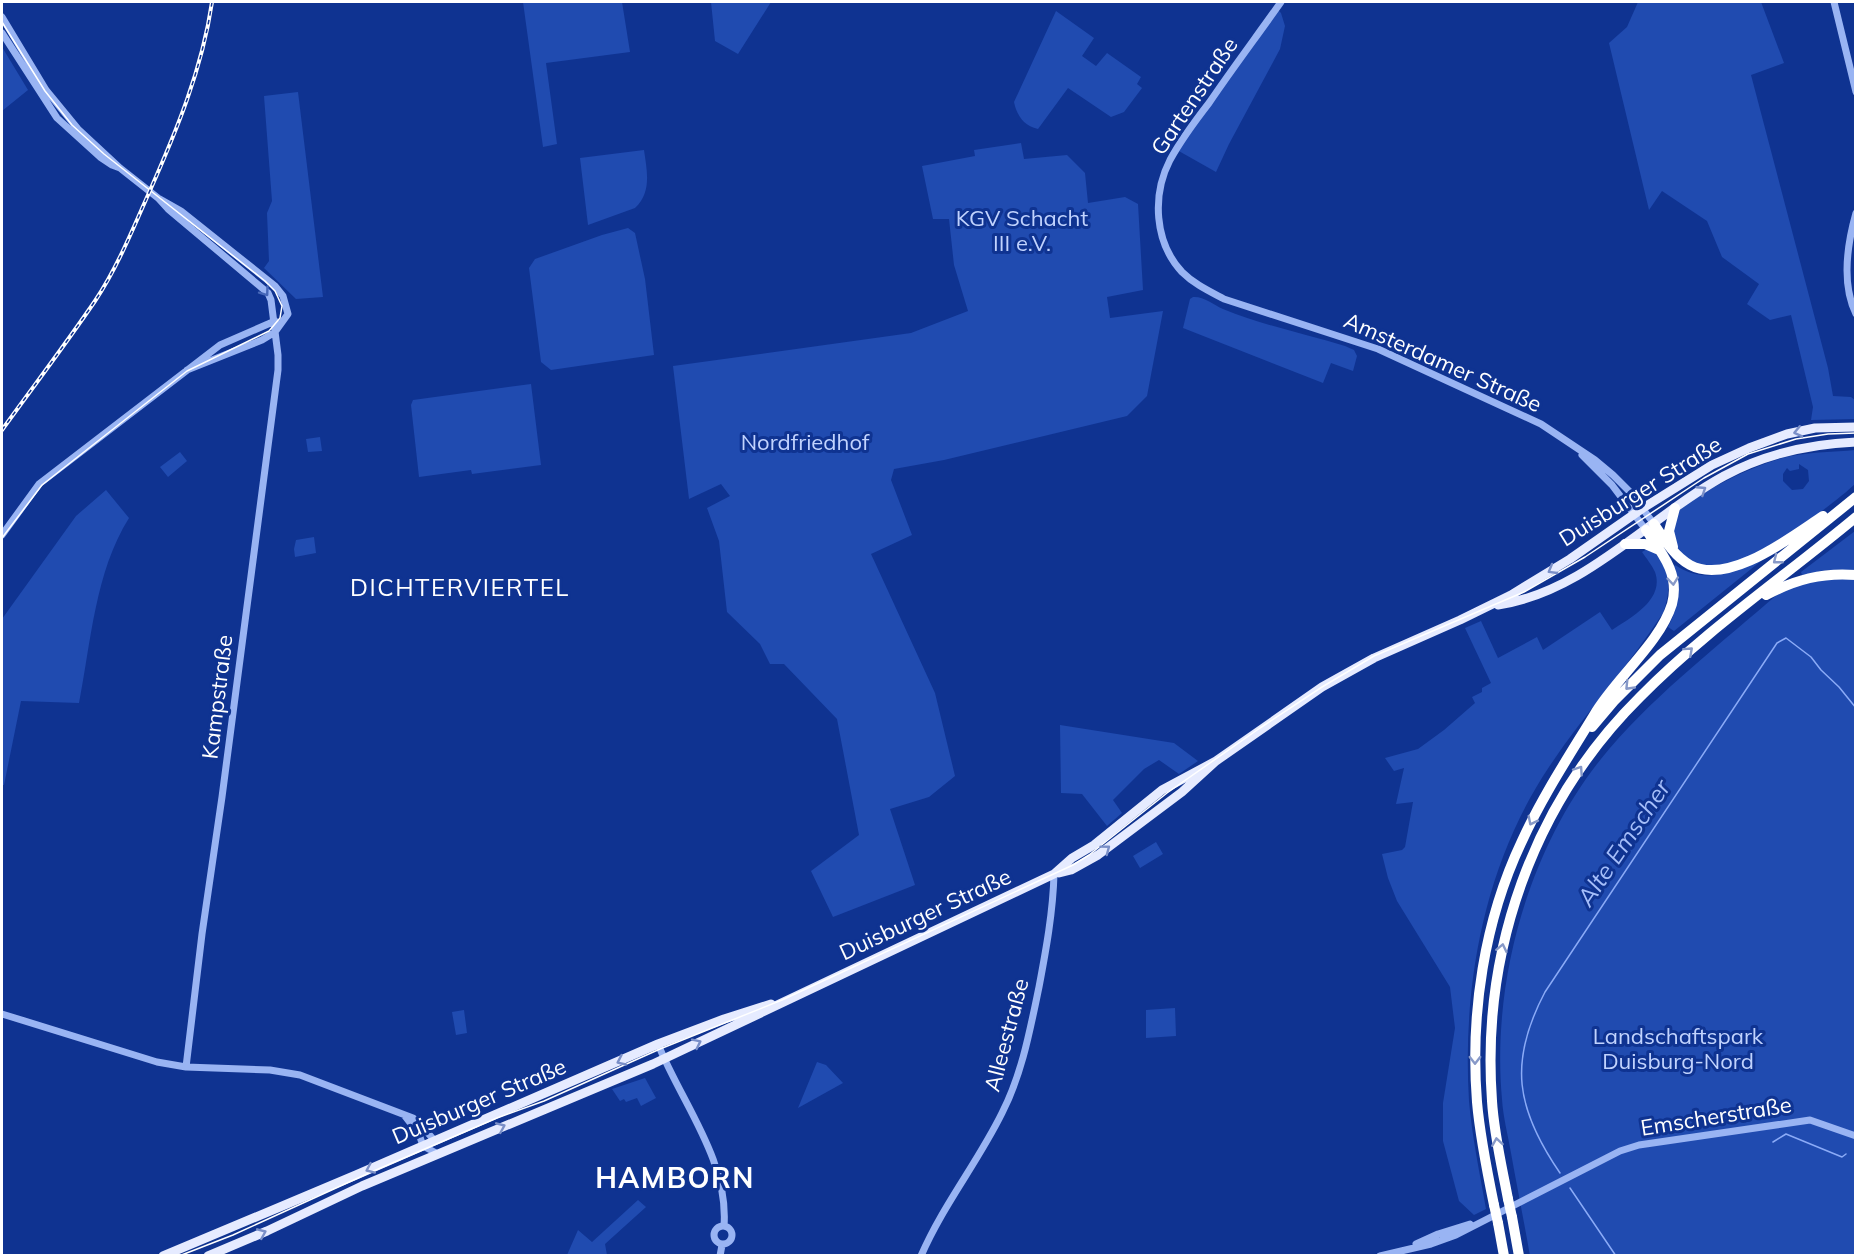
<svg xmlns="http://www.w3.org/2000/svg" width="1857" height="1257" viewBox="0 0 1857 1257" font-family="Mulish,sans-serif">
  <rect width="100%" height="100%" fill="#0f3391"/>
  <path fill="#204bb0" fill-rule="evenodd" d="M523,2h99l8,50 -84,11 11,81 -14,3z
    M711,2h60l-33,52 -23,-13z
    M1638,2h123l23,61 -33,12 77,293 5,28 18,1 4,3v19l-44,1 2,-13 -22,-92 -21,5 -23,-16 12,-20 -37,-27 -15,-36 -45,-30 -13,19 -40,-167 18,-16z
    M1277,9l4,4 4,13 -5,23 -51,95 -13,28 -39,-22z
    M1056,11l38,27 -12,18 14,10 11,-13 34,24 -4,7 5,4 -18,24 -13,5 -43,-29 -30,41c-14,-3 -21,-13 -24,-27z
    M2,47l26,43 -26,21z
    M298,92l25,205 -27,2 -32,-31 5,-7 -2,-48 5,-12 -8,-105z
    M1021,143l3,16 43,-4 18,18 3,30 37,-6 13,7 5,86 -36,7 3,21 53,-7 -16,85 -20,20 -183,44 -50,9 -3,11 21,55 -41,19 64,139 20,83 -26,21 -39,12 25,76 -82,32 -22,-46 48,-36 -22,-116 -53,-55h-14l-10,-20 -33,-32 -8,-71 -12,-33 23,-12 -9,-12 -32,15 -16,-133 238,-33 57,-22 -14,-46 -5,-46h-16l-11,-53 53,-10 -1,-6z
    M644,150c3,21 8,42 -9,58l-47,17 -8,-67z
    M628,228l7,5 10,46 9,76 -103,15 -10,-8 -12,-94 6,-9 67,-24z
    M1193,297c10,-1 21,8 30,12 39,16 82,25 122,37l9,4 3,6 -4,15 -22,-8 -8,20 -140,-55 7,-29z
    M531,384l10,81 -69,9 -1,-4 -52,7 -8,-72 2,-5z
    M320,437l2,14 -14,1 -2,-13z
    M1855,450v34c-22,21 -95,74 -124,79 -10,2 -22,2 -33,3 -24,-17 -28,-21 -23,-52 25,-23 82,-51 116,-58 21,-4 43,-4 64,-6zM1799,464l9,6 1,11 -6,8 -11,1 -9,-9v-7l4,-6 3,3 9,-2z
    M180,452l7,9 -19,16 -8,-10z
    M106,490l23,28c-34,54 -38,124 -50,185l-58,-2 -17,84h-2v-166l74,-103z
    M1855,531v39h-29l-24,5 -1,-3z
    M314,537l2,16 -21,4 -1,-8 2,-9z
    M1649,548c22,16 23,41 14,65 -35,54 -79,101 -114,154 -65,97 -87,219 -80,334 3,36 11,73 17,108l-12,6 -15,-14 -16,-60v-38l12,-75 -5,-41 -53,-86 -9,-23 -6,-24 20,-4 3,-3 8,-45 -17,2 8,-36 -10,3 -9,-13 33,-9 26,-19 31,-27 -3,-6 10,-5v-4l9,-5 -26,-55 16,-7 17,37 39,-21 6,13 57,-38 12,18c18,-12 53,-30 43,-58 -3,-7 -9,-14 -13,-20z
    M1766,557l-92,74 -6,-4c12,-23 11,-35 5,-60l2,-2c31,21 60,6 91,-8z
    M1827,578l28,1v676l-325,1c-6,-35 -13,-69 -19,-103 -3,-18 -8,-36 -9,-54 -11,-120 28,-258 108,-351 50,-58 112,-105 170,-156l15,-6z
    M1060,725l114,18 24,18 -19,13 -20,-14 -15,9 -31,31 9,13 -15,13 -25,-32 -21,-1z
    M1156,842l7,12 -23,14 -7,-12z
    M1175,1008l1,28 -30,2v-28z
    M464,1010l3,23 -11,2 -4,-23z
    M817,1062l9,3 17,18 -45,25z
    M645,1078l11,20 -15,8 -4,-8 -11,4 -2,-3 -4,2 -8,-12z
    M638,1200l8,7 -41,37 2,11h-40l11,-25 14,12z"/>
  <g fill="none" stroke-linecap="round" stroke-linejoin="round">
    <path stroke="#8babf7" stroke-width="1.5" d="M1773,1142l13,-8 56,23 4,-3
      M1560,1173c-44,-64 -52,-111 -15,-181l232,-349 9,-5 25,19 10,13 18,17 17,21
      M1570,1188l46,68"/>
    <path stroke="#99b4f3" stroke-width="7" d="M1281,2c-24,34 -49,67 -72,101 -14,18 -28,37 -39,57 -18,35 -16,82 12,112 12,12 27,19 42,27l154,50 163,75 54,36 18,15 18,18 23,31
      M1834,2l22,90
      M2,17l44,73 32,39 42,39 38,30 23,13 94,75 8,10 5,18 -13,18 -13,8 -75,30
      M2,33l55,85 43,39 12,8 8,3
      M158,198l10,11 100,84 3,7 7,55v15l-56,427 -20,137 -16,133
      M1856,213c-9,32 -15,70 0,101
      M1582,455l30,30 34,45
      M2,535l37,-51 181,-139 55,-24
      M2,1014l155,48 29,5 84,3 30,5 113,43 7,6 14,16
      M658,1044c23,58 71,116 66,182
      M405,1116l14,18 4,12 15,8
      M714 1235a9 9 0 1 1 18 0a9 9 0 1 1-18 0Z
      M1416,1244l22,-10 32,-10
      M720,1256l2,-11
      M921,1256c22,-51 57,-94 81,-143 20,-39 28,-83 37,-126 7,-37 14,-75 15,-113
      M1380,1256l51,-12 25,-9 164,-84 19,-6 171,-25 46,16"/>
    <path stroke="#e6ebff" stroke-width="9" d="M1498,605c87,-13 151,-88 226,-129 41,-22 84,-32 132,-34
      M1059,873l12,-3 27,-15 84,-63 34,-31 106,-74 52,-29 86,-38 51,-25 59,-36 73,-51 69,-43 37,-17 38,-14 28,-6 41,-1
      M163,1256l193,-81 302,-131 66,-25 47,-15
      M208,1256l59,-25 95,-45 291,-122 401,-190 18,-16 22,-13 68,-55 54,-29"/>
    <path stroke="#fff" stroke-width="10" d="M1654,524c10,15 20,32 36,41 39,21 101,-28 133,-49
      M1625,544h20l14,6
      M1673,547l-4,-16 6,-23
      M1766,595c29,-15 56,-23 90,-20
      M1592,727l22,-26 46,-46 196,-158
      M1508,1199c-6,-32 -14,-65 -16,-98 -11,-150 41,-298 148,-404 66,-67 144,-120 216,-180
      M1494,1205c-7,-34 -14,-68 -17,-103 -7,-88 7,-181 45,-261 20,-44 47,-85 72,-126 21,-36 66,-72 78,-111 8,-30 -10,-51 -26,-74
      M1512,1217l7,39
      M1498,1223l6,33"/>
    <path stroke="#fff" stroke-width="1.5" d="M2,22l43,69 27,34 32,29 161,127 10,10 7,15 -2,12 -11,13 -82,40 -145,114 -40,53
      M179,1256l54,-21 136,-62 128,-55 47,-17 116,-52 122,-49 291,-135 16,-10 78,-62 93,-65 62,-41 52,-31 150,-64 61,-35 119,-79 44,-24 48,-15 32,-5 28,-1"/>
    <g stroke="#fff" stroke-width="4">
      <path id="rail" d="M2,430c31,-43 63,-85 93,-129 22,-33 37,-70 53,-106 28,-63 54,-125 64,-193"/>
    </g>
    <use href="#rail" stroke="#0f3391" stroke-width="1.5" stroke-dasharray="4.5" stroke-linecap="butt"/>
    <path stroke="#fff" stroke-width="10" d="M1508,1199l4,18
      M1494,1205l4,18"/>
  </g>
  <defs><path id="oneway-chevron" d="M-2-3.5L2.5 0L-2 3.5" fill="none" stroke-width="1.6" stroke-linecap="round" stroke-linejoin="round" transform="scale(1.5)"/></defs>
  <use stroke="#4667b8" href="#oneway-chevron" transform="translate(265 292) rotate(54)"/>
  <g stroke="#7a8fc8">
    <use href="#oneway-chevron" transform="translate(1798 432) rotate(167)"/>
    <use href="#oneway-chevron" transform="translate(1702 490) rotate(-33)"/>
    <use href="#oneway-chevron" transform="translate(1552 570) rotate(150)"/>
    <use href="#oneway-chevron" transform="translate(1106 849) rotate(-37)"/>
    <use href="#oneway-chevron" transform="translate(697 1043) rotate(-26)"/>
    <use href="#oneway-chevron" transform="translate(621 1061) rotate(155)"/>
    <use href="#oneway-chevron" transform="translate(501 1127) rotate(-23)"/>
    <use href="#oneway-chevron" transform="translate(370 1169) rotate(156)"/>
    <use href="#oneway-chevron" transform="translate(262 1233) rotate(-23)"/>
  </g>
  <g stroke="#8799c8">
    <use href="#oneway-chevron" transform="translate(1777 560) rotate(142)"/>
    <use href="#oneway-chevron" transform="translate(1673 581) rotate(84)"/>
    <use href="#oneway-chevron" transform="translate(1689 651) rotate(-42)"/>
    <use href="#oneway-chevron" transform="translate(1629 686) rotate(134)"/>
    <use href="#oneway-chevron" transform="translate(1579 770) rotate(-56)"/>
    <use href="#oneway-chevron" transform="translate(1532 821) rotate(117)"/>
    <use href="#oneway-chevron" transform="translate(1502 948) rotate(-78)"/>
    <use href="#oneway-chevron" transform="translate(1475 1060) rotate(90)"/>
    <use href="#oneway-chevron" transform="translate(1497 1142) rotate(-99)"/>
  </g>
  <g text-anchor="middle" stroke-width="6" stroke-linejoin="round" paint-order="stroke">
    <g font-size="22" fill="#fff" stroke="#0f3391">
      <text transform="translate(1194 96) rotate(-56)" y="8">Gartenstraße</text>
      <text transform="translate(1443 362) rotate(24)" y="8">Amsterdamer Straße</text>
      <text transform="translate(1640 491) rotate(-32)" y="8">Duisburger Straße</text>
      <text transform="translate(217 697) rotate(-83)" y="8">Kampstraße</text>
      <text transform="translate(925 914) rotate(-25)" y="8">Duisburger Straße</text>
      <text transform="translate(1006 1035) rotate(-75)" y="8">Alleestraße</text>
      <text transform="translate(479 1101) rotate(-23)" y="8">Duisburger Straße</text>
      <text transform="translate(1716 1116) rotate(-9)" y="8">Emscherstraße</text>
    </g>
    <g font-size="22" fill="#c1d3fe" stroke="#0f3391">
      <text x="1022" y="226">KGV Schacht<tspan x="1022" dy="25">III e.V.</tspan></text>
      <text x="805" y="450">Nordfriedhof</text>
      <text x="1678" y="1044">Landschaftspark<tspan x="1678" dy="25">Duisburg-Nord</tspan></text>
    </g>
    <g font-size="24" letter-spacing="1.5" fill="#fff" stroke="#0f3391">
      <text x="460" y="596">DICHTERVIERTEL</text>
    </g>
    <g font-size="24" font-style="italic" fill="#a5befa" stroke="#0f3391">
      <text transform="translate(1624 843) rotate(-56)" y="8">Alte Emscher</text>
    </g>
    <g font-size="28" font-weight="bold" letter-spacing="1.5" fill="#fff" stroke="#0f3391">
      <text x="675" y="1188">HAMBORN</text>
    </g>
  </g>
  <rect width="1857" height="1257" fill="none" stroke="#ffffff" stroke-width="6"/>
</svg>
